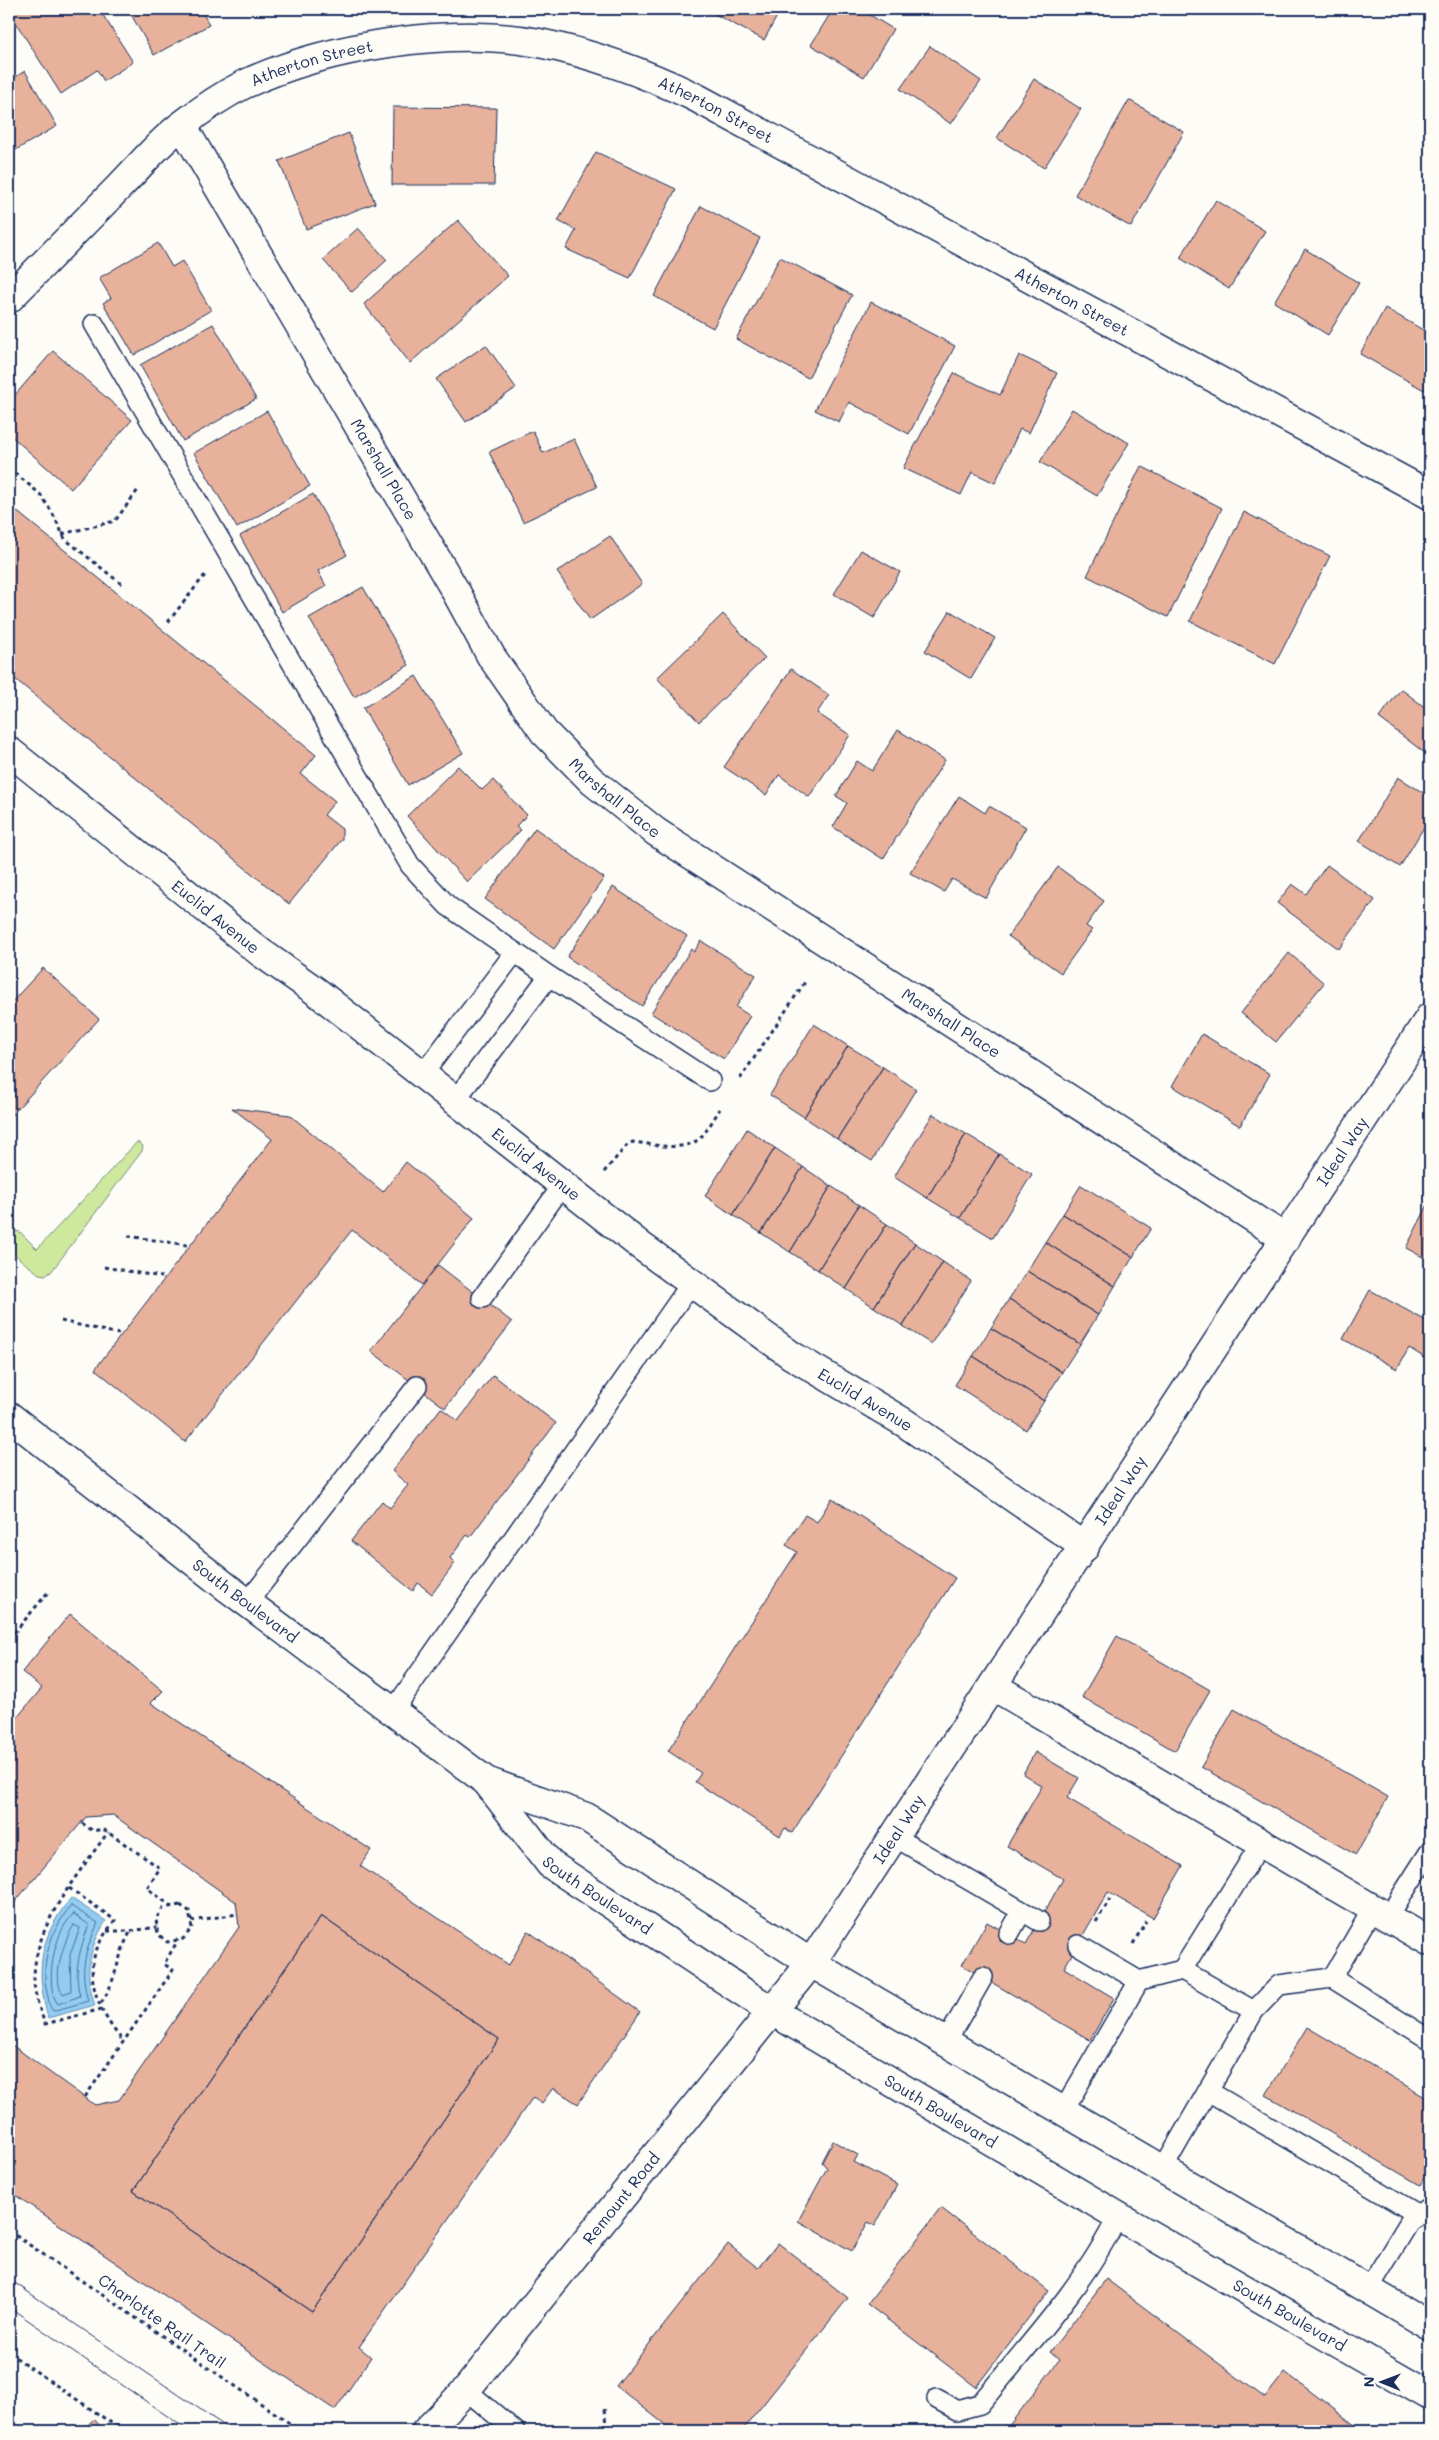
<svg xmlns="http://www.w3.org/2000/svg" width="1439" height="2440" viewBox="0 0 1439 2440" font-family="Mali,sans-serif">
  <rect width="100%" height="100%" fill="#fdfcf7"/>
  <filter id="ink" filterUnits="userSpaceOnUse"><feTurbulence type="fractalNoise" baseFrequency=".02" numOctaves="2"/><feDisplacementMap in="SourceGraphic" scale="10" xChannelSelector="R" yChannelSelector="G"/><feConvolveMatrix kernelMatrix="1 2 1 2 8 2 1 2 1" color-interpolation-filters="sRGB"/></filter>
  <g filter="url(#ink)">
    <path fill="#cee89e" stroke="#748c7e" d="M137,1142l6,4 -1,5 -91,121 -6,3 -6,-1c-13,-11 -34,-21 -29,-40l5,-3 5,1 17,17z"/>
    <path fill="#92ccf1" stroke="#628db6" d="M71,1898l35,23c-18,28 -22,54 -11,84l-47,13c-13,-47 -9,-82 23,-120z"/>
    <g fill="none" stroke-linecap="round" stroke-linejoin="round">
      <path stroke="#4b6e99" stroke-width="1" d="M71,1906l27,17c-13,29 -19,45 -10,78l-35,10c-4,-4 -4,-11 -6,-18 -7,-30 4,-64 24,-87z
        M74,1914l15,11c-9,24 -16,45 -9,71l-22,8c-15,-18 -3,-77 16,-90z
        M74,1925l6,3 -10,27 1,36 -8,3c-12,-15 1,-54 11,-69z"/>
    </g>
    <path fill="#e7b19b" stroke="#1b2f5e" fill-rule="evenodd" d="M14,9h85l34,53 -29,19 -7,-11 -36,24 -52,-82z
      M128,9h73l8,16 -55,30z
      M705,9h76l-17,31z
      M833,9h27l33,20 -29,48 -53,-32z
      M930,46l51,35 -30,43 -51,-35z
      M25,71l32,55 -48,28v-73z
      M1034,79l47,30 -37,59 -47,-30z
      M1129,100l55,32 -53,95 -56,-32z
      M393,107l103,1 -2,77h-102z
      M349,133l26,70 -69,26 -27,-68z
      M596,152l80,37 -46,89 -64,-29 10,-19 -18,-9z
      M1216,200l49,31 -36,58 -49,-31z
      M701,206l59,32 -47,90 -59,-32z
      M458,220l50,56 -98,87 -46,-59z
      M358,228l29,32 -35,32 -29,-32z
      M158,243l14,24 10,-6 29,49 -77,45 -31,-52 8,-5 -12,-20z
      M1305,249l54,34 -31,52 -54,-33z
      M780,257l72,38 -44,83 -72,-39z
      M871,302l84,44 -46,88 -60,-32 -10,20 -24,-12z
      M1385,308l45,26v45l-6,11 -64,-36z
      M213,324l43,75 -73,42 -43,-76z
      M486,345l30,43 -50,34 -30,-43z
      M53,351l79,69 -61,69 -62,-55v-32z
      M1019,355l38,18 -28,60 -9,-4 -25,54 -23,-11 -11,23 -58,-27 51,-95 46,22z
      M1072,409l57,34 -32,53 -57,-34z
      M267,411l43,75 -73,42 -43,-75z
      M533,431l10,22 31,-14 23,48 -74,35 -34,-70z
      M1141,466l81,42 -54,109 -81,-41z
      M313,494l34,61 -29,16 8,15 -44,26 -42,-76z
      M9,505l307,250 -15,19 34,27 -11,14 18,14v10l-53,65 -280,-230z
      M1244,512l86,44 -55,108 -85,-43z
      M610,536l32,48 -52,36 -33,-48z
      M861,550l39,22 -26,46 -40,-24z
      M363,587l46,78 -55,32 -45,-79z
      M950,611l45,27 -24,41 -46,-28z
      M723,614l42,44 -66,64 -42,-44z
      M791,669l38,26 -12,18 33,22 -41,62 -30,-22 -13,20 -42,-28z
      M416,676l47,77 -55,32 -45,-77z
      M1401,689l26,20 3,-4v52l-51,-39z
      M898,730l47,30 -62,99 -50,-32 14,-24 -11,-7 21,-35 15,10z
      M458,766l24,24 11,-10 34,35 -11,11 5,4 -54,52 -60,-66z
      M1398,777l32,20v20l-30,50 -41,-26z
      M959,796l26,17 4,-7 37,21 -40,71 -34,-19 -8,13 -34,-19z
      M535,828l69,50 -50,71 -69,-50z
      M1327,865l48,35 -36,49 -62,-46 15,-19 14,10z
      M1058,867l46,34 -18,25 6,4 -31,43 -53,-37z
      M613,887l74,49 -45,70 -75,-49z
      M701,941l55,34 -20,32 14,9 -26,43 -73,-46 40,-64 3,3z
      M1289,953l35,30 -48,59 -35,-29z
      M43,968l56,51 -90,99v-113z
      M814,1024l34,22 -44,71 -34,-22z
      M1202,1034l68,40 -30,52 -68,-40z
      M848,1046l35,21 -46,72 -33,-22z
      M883,1067l33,22 -44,72 -35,-22z
      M232,1108l58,7 93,77 23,-30 68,56 -52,67 -70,-55 -167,212 -90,-73 177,-230z
      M933,1114l33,20 -39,64 -33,-21z
      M747,1129l28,19 -42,67 -28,-19z
      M966,1134l33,20 -39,64 -33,-20z
      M775,1148l28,19 -42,66 -28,-18z
      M999,1154l33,20 -39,64 -33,-20z
      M803,1167l28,19 -41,66 -29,-19z
      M1081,1185l70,43 -18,29 -70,-43z
      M831,1186l28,19 -41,65 -28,-18z
      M1430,1201v60l-24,-13z
      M859,1205l28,19 -41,65 -28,-19z
      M1063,1214l70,43 -18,29 -70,-44z
      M887,1224l28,19 -41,64 -28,-18z
      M1045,1242l70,44 -17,29 -71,-44z
      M915,1243l28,19 -40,64 -29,-19z
      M943,1262l28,19 -40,63 -28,-18z
      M438,1265l74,57 -67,86 -74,-57z
      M1027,1271l71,44 -18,29 -71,-45z
      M1370,1290l60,33v38l-21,-13 -12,21 -54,-30z
      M1009,1299l71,45 -18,28 -71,-44z
      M991,1328l71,44 -18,29 -71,-45z
      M973,1356l71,45 -18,29 -71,-45z
      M493,1375l63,48 -86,114 -3,-2 -17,23 5,5 -23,31 -14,-11 -5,8 -62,-50 31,-40 8,7 18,-23 -16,-14 49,-63 17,13z
      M832,1498l123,80 -163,255 -7,-5 -5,8 -85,-54 6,-9 -33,-22 129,-199 -11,-7 19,-30 12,7z
      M70,1614l93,77 -12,12 220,147 -11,16 149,99 19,-34 112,81 -62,92 -25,-16 -11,15 -9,-6 -174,250 12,10 -36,53 -326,-219v-148l86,62 24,-5 120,-173 -3,-25 -123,-87 -27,2 -77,92v-182l33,-39 -20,-16zM321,1916l178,123 -187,273 -179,-121z
      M1117,1636l93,54 -35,61 -93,-54z
      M1234,1709l154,88 -32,58 -155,-88z
      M1035,1752l44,26 -12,20 116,68 -30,52 -45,-26 -44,76 50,30 -24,42 -128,-75 25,-43 39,22 37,-65 -56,-33 35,-60 -19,-12z
      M321,1916l178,123 -187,273 -179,-121z
      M1307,2027l123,73v68l-10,17 -154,-90z
      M833,2141l25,14 -4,7 43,23 -22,41 -7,-4 -16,29 -54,-30 29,-53 -5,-6z
      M941,2208l108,83 -73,96 -109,-83z
      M778,2243l70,55 -106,133h-69l-57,-45 112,-142 30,24z
      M1106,2279l159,119 20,-26 71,54 -4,5h-347l54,-71 -9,-8z
      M94,2419l10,12h-23z"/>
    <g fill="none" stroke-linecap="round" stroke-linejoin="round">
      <g stroke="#1b2f5e" stroke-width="22">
        <path id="service" d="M94,324l316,541 38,41 101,70 161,105
          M423,1074l92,-122
          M456,1099l93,-123
          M482,1298l80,-112
          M247,1603l170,-217
          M393,1711l299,-429
          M895,1837l144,84
          M1388,1917l42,-66
          M1009,1934l13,-23
          M1078,1945l61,36 43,-11 72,41
          M1182,1970l79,-127
          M1332,1978l41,-70
          M946,2042l37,-65
          M1208,2091l211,124
          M1063,2111l76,-130
          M1162,2170l92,-159 25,-26 53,-7 98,62
          M1368,2290l42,-69 20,-14
          M466,2390l49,41
          M937,2399l20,11 23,-6c48,-59 105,-120 138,-188"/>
      </g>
      <g stroke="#1b2f5e" stroke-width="31">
        <g id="minor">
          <path id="s1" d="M182,125l274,467 35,64 53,76 48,49 64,51 630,407"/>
          <path id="s2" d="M9,299c37,-38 74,-75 111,-113 20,-20 39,-44 62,-61 19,-15 41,-30 63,-41 82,-38 205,-58 294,-41 55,11 106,30 156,54l735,398"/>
          <path id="s3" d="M9,751l251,201 57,40 324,254 150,109 114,68 180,124"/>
          <path d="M993,1686l437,256"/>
          <path id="s4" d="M811,1963l619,-946"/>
        </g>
      </g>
      <g stroke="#1b2f5e" stroke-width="31">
        <g id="secondary">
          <path id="s5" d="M9,1416l216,170 261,195 64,83 222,147 346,205 312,180"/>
          <path d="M486,1781l100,36 225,146 619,363"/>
          <path id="s6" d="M426,2431l40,-41 46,-57 299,-370"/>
        </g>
      </g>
      <path stroke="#1b2f5e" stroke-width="3" stroke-dasharray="4 4" stroke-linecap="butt" d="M9,468l31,26 12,18 13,27 59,47
        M62,534l53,-13 23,-31
        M168,622l37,-47
        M740,1079l65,-97
        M604,1172l24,-28 5,-2c20,2 51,11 67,-4 8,-8 14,-20 20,-29
        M128,1236l59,9
        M104,1267l58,10
        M61,1321l58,13
        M9,1639l40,-48
        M82,1823l11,8 10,-2 57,39 -13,20 25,19
        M69,1888l46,32c-8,11 -16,21 -20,34 -10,30 9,65 28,87
        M180,1905l9,6 3,17 -9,11 -16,3 -9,-8 -2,-15 7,-11z
        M191,1921l47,-7
        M1096,1922l14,-23
        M107,1931h24l26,-4
        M1133,1944l13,-23
        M101,2003c16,-22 16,-49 30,-72
        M102,2009l-57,15c-5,-14 -11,-29 -11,-45 0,-55 44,-104 74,-147
        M85,2097l88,-127 -9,-6 14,-24
        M9,2231l292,200
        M9,2353l114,78
        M605,2409l3,22"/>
      <use href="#service" stroke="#fdfcf7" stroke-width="19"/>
      <use href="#minor" stroke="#fdfcf7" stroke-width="28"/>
      <use href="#secondary" stroke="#fdfcf7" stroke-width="28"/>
      <path stroke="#1b2f5e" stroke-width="1" d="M9,2279l223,152
        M9,2307l180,124"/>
    </g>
  </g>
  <g text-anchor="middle" stroke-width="4" stroke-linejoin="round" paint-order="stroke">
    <g font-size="16" fill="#1b2f5e" stroke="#fdfcf7">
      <text dy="6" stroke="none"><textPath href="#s2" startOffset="391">Atherton Street</textPath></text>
      <text dy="6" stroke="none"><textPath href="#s2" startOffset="811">Atherton Street</textPath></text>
      <text dy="6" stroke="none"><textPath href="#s2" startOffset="1216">Atherton Street</textPath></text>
      <text dy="6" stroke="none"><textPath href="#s1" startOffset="399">Marshall Place</textPath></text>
      <text dy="6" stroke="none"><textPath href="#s1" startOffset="804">Marshall Place</textPath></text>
      <text dy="6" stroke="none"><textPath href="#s3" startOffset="265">Euclid Avenue</textPath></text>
      <text dy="6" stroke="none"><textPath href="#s1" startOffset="1209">Marshall Place</textPath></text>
      <text dy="6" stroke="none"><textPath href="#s4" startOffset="970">Ideal Way</textPath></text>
      <text dy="6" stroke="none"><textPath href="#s3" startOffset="670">Euclid Avenue</textPath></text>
      <text dy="6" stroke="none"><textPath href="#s3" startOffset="1075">Euclid Avenue</textPath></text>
      <text dy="6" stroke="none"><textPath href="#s4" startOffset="565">Ideal Way</textPath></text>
      <text dy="6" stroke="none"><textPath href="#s5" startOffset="300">South Boulevard</textPath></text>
      <text dy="6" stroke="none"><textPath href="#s4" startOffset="160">Ideal Way</textPath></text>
      <text dy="6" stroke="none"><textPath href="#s5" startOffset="762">South Boulevard</textPath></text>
      <text dy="6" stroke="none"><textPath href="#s5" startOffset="1168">South Boulevard</textPath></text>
      <text dy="6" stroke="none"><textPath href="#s6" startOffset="304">Remount Road</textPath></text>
      <text dy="6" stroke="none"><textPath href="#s5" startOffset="1572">South Boulevard</textPath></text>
      <text transform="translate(162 2321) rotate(35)" y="6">Charlotte Rail Trail</text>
    </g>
  </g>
  <rect width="1439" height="2440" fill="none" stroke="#fdfcf7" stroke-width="30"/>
  <rect x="15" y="15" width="1409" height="2410" fill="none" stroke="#1b2f5e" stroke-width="2" filter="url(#ink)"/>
  <g transform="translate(1382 2382) rotate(271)" stroke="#fdfcf7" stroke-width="4" paint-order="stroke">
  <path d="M0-4L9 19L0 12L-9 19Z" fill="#1b2f5e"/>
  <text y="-8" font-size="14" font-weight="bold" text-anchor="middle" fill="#1b2f5e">N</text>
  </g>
</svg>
